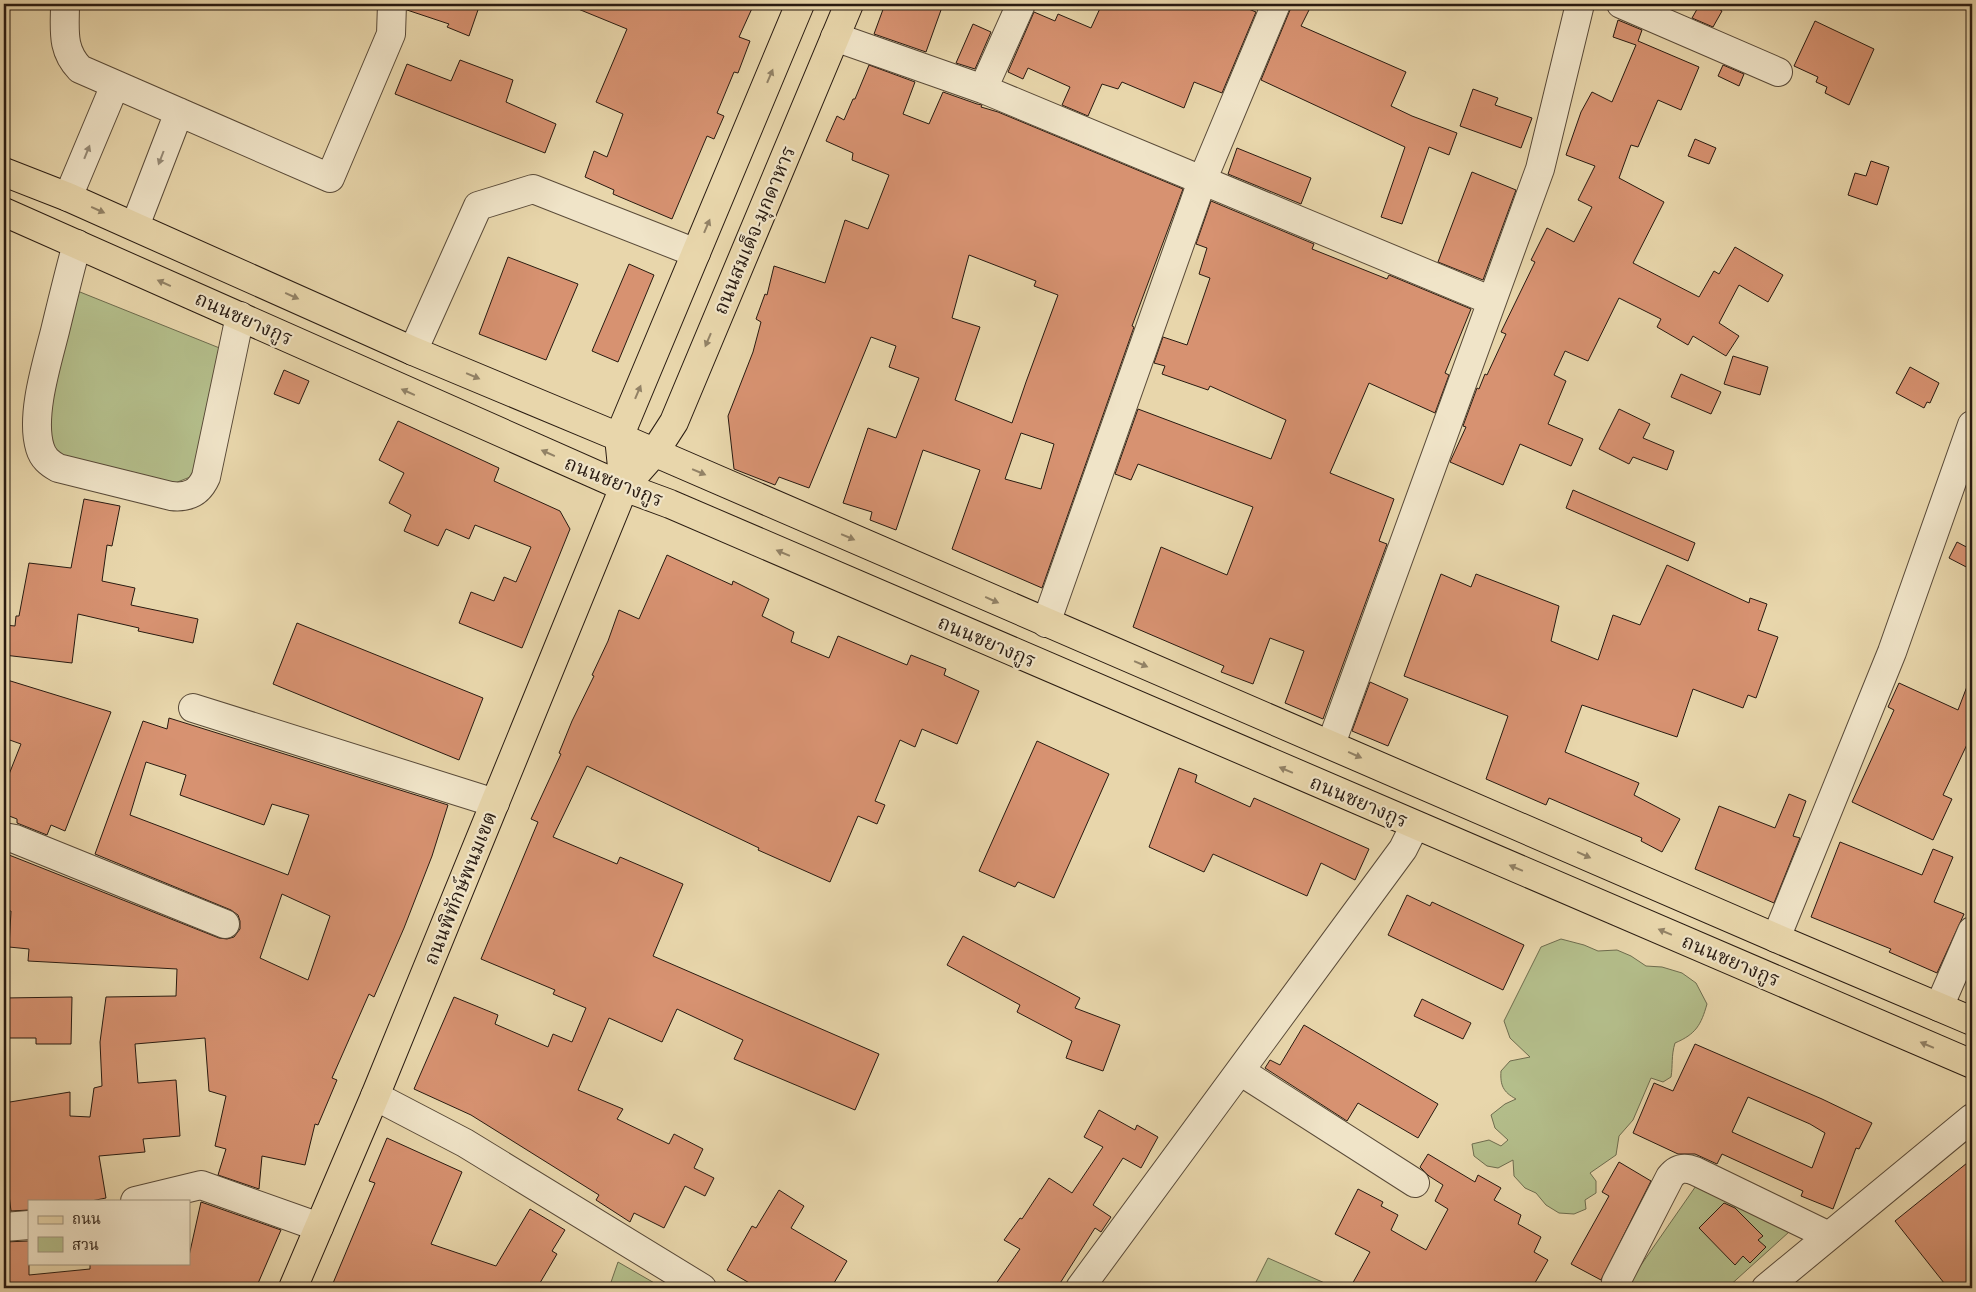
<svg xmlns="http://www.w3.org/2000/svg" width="1976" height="1292" viewBox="0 0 1976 1292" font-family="'EB Garamond','Noto Serif Thai',serif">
  <rect width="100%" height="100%" fill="#e8d6ab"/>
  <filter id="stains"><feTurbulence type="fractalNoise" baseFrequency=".004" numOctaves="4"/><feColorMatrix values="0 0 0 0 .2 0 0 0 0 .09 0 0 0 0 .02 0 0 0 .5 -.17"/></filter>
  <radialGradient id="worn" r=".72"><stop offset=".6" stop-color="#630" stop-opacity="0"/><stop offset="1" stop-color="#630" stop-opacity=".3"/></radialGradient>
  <path fill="#b4be8b" stroke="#6e6c4e" d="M75,290l147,59 -26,122 -6,6 -15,6 -110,-26 -8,-4 -12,-25z
    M1561,939l23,6 14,6 19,-1 14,6 15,10 16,1 20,6 14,10 11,21c-6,21 -11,30 -32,39 -4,13 -2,22 -4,34l-8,5 -12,-4 -18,42 -14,16 -3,19 -26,18 6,8v12l-11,7 1,9 -12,5 -15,-1 -13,-8 -10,-12 -11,-5 -11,-12 -1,-16 -15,8 -11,-2 -13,-10 -2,-12 17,-4 12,6 7,-6 -13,-12 -4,-13 14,-11 11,-5c-13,-7 -16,-14 -15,-28l9,-10 20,-4 -20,-19 -6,-17 37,-74z
    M1698,1183l91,49 -62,56h-102z
    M1268,1258l68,30h-83z
    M618,1262l45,26h-54z"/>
  <path fill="#d79271" stroke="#291b11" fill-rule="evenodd" d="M408,4h72l-11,32 -22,-9 2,-3 -42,-14z
    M566,4h188l-15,33 11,4 -12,32 -4,-1 -17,41 7,3 -10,23 -7,-3 -35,83 -59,-25 1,-4 -29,-13 9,-26 13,6 16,-43 -27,-12 31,-73z
    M885,4h52l-1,4 5,2 -15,42 -52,-18z
    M1102,4h134l20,8 -34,81 -28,-11 -10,26 -62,-26 -4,7 -16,-5 -14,32 -26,-11 8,-18 -42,-19 -5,11 -15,-7 26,-60 21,9 3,-7 33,14z
    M1291,4h21l-11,22 105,46 -15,34 21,10 45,17 -8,22 -20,-8 -27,77 -21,-7 24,-70 -144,-67 29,-70z
    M1700,4h10l12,7 -9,16 -21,-9z
    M1618,20l24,10 -4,11 61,26 -18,43 -23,-10 -20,47 -7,-2 -12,33 45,24 -31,61 66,34 15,-26 5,3 16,-27 48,28 -15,27 -29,-17 -20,38 20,13 -13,20 -33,-20 -5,9 -31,-18 4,-8 -42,-21 -31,63 -23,-10 -11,24 12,6 -18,43 35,15 -12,27 -51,-22 -17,41 -53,-23 16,-35 -3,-1 14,-38 2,1 6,-15 2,1 19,-41 -5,-2 34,-70 -4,-2 16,-32 27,14 18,-35 -14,-7 17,-34 -29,-11 15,-43 11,-20 20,10 24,-57 -23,-8z
    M1815,21l59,28 -25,56 -24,-12 2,-6 -11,-5 2,-5 -24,-11z
    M973,24l18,8 -16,37 -19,-6z
    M460,60l53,20 -7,22 50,22 -11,29 -150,-59 12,-30 44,17z
    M869,65l46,17 -12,32 26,10 14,-32 34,12 5,1 -1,2 17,5 185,77 -51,137 2,1 -92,261 -90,-39 28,-79 -57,-20 -27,80 -26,-10 2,-8 -29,-9 25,-75 28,10 23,-60 -30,-11 7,-21 -25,-9 -62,151 -30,-11 -4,8 -41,-16 -6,-53 25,-64 8,-30 -5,-3 9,-25 2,1 7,-29 51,17 20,-63 23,9 21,-54 -37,-15 1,-7 -27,-12 11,-25 7,4 9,-21h2zM969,255l67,26 -2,5 24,9 -32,87 -14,41 -57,-23 25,-73 -28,-9zM1021,433l33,11 -13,45 -36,-10z
    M1723,65l21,9 -5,12 -21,-10z
    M1473,89l25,9 -3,7 37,13 -11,30 -61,-22z
    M1695,139l21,9 -7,16 -21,-8z
    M1237,148l74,30 -10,26 -73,-30z
    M1871,161l18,6 -12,38 -29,-10 7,-22 11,3z
    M1472,172l44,18 -33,90 -45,-18z
    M1211,201l103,43 -2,5 75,30 2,-4 82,34 -26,64 4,2 -14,38 -66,-30 -39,90 64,26 -15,42 8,3 -64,175 -38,-16 19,-52 -34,-13 -17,46 -32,-12 3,-6 -91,-39 28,-80 66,28 26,-68 -115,-43 -7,16 -16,-6 23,-65 133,50 15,-39 -76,-34 -2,4 -46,-16 3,-8 -11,-3 9,-26 24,8 23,-67 -11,-4 8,-26 -11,-4z
    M508,257l70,27 -32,76 -67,-26z
    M629,264l25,11 -36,87 -26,-11z
    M1733,356l35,11 -8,28 -36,-11z
    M1910,367l29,16 -9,20 -3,-1 -3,6 -28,-15z
    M284,370l25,11 -10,23 -25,-10z
    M1681,374l40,18 -10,22 -40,-17z
    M1619,409l31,15 -7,14 31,13 -7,19 -34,-13 -4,7 -30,-15z
    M398,421l101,47 -5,13 66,30 10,18 -48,119 -63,-25 12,-31 23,9 10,-24 12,5 15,-35 -56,-22 -6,14 -23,-10 -8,17 -34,-15 7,-16 -22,-12 15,-30 -25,-13z
    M1573,490l122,53 -7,18 -122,-53z
    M84,499l36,7 -8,40 -5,-1 -5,36 33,7 -4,17 67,14 -5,24 -55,-12 1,-3 -61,-14 -6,49 -68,-8v-30l11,1 1,-10h3l10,-53 42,5z
    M1957,542l15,8v20l-23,-12z
    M667,555l65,30 1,-4 36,18 -7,17 32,16 -3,10 38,16 9,-22 69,29 4,-10 35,14 -2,6 35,16 -22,53 -35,-15 -7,18 -15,-7 -25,61 10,4 -8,19 -19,-8 -28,66 -72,-32 1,-2 -172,-82 -34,71 64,27 3,-7 63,27 -30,72 226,98 -24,56 -121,-51 9,-19 -66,-31 -15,33 -53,-24 -31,72 45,19 -6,10 52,25 5,-10 29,15 -9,19 20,10 -9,18 -20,-10 -21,42 -30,-15 -4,9 -34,-22 3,-5 -128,-80 -57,-26 40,-92 44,18 -3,9 53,23 5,-13 19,8 14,-34 -33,-14 2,-4 -74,-31 57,-137 -7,-3 30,-65 -2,-1 13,-32 22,-45 -2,-1 16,-34 11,-31 20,9z
    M1667,565l82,38 1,-5 17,6 -9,26 20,7 -22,61 -8,-3 -5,13 -50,-19 -16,48 -95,-32 -17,47 74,31 -5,12 46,24 -18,33 -21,-11 1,-3 -93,-40 -3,7 -60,-26 22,-63 -104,-40 37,-102 30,13 5,-13 83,32 -8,35 47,19 15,-45 27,10z
    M297,623l186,75 -24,62 -186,-76z
    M1971,676l1,58 -29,61 9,4 -19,41 -81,-38 42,-92 -6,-3 11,-24 59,27z
    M4,679l107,33 -46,119 -14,-6 -4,10 -30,-12v-4l-13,-5v-27l17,-43 -17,-6z
    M1370,682l38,17 -20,47 -36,-15z
    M169,718l279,87 -16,51 -28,72 -30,69 -5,-3 -37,84 5,2 -19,45 -3,-1 -10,41 -43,-9 -3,33 -41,-14 8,-26 -11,-3 11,-50 -17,-5 -4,-53 -70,6 3,39 38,-3 4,56 -37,3 2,13 -46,4 7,42 -15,3h-62v9l-18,1 -4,-32 -3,1v-77l66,-11v24l20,1 4,-29 8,-2 -2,-44 6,-45 70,-1 1,-27 -149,-8 1,-12 -20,-2 2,-36h-7v-58l215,85 8,1 7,-2 6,-8v-8l-2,-6 -7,-5 -136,-56 48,-133 24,8zM146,762l40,13 -6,20 84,30 8,-21 37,11 -21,60 -158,-60zM282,894l48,22 -22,64 -48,-22z
    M1037,741l72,33 -55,124 -36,-16 -3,5 -36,-16z
    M1179,768l18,7 -2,7 55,25 4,-9 115,51 -14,31 -34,-17 -14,33 -94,-42 -9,18 -55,-25z
    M1789,794l17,7 -13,35 7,2 -26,65 -79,-34 24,-63 56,22z
    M1840,842l82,33 11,-26 20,8 -19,45 30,12 -27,59 -48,-21 2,-3 -80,-32z
    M1407,895l23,11 2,-4 92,43 -21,45 -115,-55z
    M963,936l117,62 -5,10 45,17 -17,46 -37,-13 6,-17 -55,-29 3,-7 -73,-40z
    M72,997l-1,47h-35v-6h-32v-40z
    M1422,999l49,24 -8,16 -49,-23z
    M1304,1025l134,79 -20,34 -60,-35 -11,18 -82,-53 5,-8 10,5z
    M1695,1044l127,55 50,24 -13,26 -3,-1 -23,61 -32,-13 2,-5 -81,-37 -5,10 -22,-10h-17l-45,-21 21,-50 19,8zM1748,1097l62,27 15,9 -13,35 -80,-36z
    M1099,1110l36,20 2,-5 21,12 -17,31 -18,-10 -30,47 18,12 -10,15 -6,-4 -38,60h-64l27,-39 -16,-9 16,-22 2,1 27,-41 23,15 31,-46 -19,-10z
    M387,1138l75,34 -31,72 65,22 34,-57 35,21 -13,21 5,3 -20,34h-206l44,-105 -6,-2z
    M1428,1154l47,28 3,-7 23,13 -7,12 27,15 -3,9 23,13 -7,15 14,8 -16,28h-182l20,-36 -35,-18 23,-45 25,13 -2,4 17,9 -7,15 35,20 22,-41 -13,-8 8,-16 -14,-9 -9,-9z
    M1972,1159v129h-24l-53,-67z
    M1619,1162l32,19 -50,99 -30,-16 38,-68 -7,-4z
    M779,1190l25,16 -13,22 56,33 -16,27h-73l-31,-18 25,-44 4,2z
    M201,1202l80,28 -25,58h-252v-46l25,-1v34l61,-6v-6h99v-7z
    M1724,1203l11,5 28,28 -5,4 8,7 -16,16 -7,-7 -8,9 -36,-37z"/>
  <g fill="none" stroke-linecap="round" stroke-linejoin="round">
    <g stroke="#594a38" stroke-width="30">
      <path id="minor" d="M65,4c0,26 -4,45 15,65l250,109 61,-144 1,-30
        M1621,4l157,68
        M835,37l148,52 509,212
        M983,89l38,-85
        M68,197l47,-112
        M135,226l44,-114
        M77,244c-8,29 -15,58 -22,87 -8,32 -25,85 -15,117 3,10 9,15 18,20l113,28c17,2 28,-3 35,-19l34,-161
        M413,351l65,-145 55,-17 163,64
        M1046,623l156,-442 74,-177
        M193,708l302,95
        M1331,744l209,-575 40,-165
        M4,837l11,2 210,85
        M1776,938l116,-286 80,-227
        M1939,1007l33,-76
        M1240,1071l175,112
        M375,1096l90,47 237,145
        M135,1201l66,-16 118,42
        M4,1227l25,-2
        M1616,1282l54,-105c7,-9 15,-10 25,-6l134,65
        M1080,1288l323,-439 12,-24
        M1766,1288l206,-170"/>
    </g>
    <g stroke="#291b11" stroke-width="30">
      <path id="major" d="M4,172l64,25 345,154 206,86 1157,501 196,83
        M4,212l620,275 46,17 1302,560
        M624,487l-5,-50 181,-433
        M293,1288l82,-192 249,-609 30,-34 20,-31 175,-418"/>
    </g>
    <use href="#minor" stroke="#f0e4c8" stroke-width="28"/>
    <use href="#major" stroke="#e8d6ab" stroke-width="28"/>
  </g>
  <defs><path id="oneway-solid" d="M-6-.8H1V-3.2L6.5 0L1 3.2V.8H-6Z" transform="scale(1.25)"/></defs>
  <g fill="#928266">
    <use href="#oneway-solid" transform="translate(770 76) rotate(-67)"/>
    <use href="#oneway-solid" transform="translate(98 210) rotate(24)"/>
    <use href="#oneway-solid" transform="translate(707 226) rotate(-67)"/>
    <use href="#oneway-solid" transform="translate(164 283) rotate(-156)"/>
    <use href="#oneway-solid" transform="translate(292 296) rotate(24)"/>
    <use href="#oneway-solid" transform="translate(708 340) rotate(113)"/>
    <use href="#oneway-solid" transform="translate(473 376) rotate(23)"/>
    <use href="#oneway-solid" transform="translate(408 392) rotate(-156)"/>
    <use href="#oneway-solid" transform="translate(638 392) rotate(-67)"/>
    <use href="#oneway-solid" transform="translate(548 453) rotate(-156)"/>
    <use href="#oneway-solid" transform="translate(699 472) rotate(23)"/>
    <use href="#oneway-solid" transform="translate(848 537) rotate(23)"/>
    <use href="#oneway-solid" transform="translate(783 553) rotate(-157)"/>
    <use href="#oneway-solid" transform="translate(992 600) rotate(24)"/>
    <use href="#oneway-solid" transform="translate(1141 664) rotate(23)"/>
    <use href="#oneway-solid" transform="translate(1355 755) rotate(24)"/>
    <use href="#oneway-solid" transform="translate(1286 770) rotate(-157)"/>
    <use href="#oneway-solid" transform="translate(1584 855) rotate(24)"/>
    <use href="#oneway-solid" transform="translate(1516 868) rotate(-157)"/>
    <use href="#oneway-solid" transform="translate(1665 932) rotate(-157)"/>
    <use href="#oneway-solid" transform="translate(1927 1045) rotate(-157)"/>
  </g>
  <g fill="#968a76">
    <use href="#oneway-solid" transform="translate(87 152) rotate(-68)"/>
    <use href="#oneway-solid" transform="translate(161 158) rotate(111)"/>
  </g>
  <g text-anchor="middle" stroke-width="4.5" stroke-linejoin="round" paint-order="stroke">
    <g font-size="20" fill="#291b11" stroke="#f0e4c8">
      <text transform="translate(754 230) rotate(-67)" y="7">ถนนสมเด็จ-มุกดาหาร</text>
      <text transform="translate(244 318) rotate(24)" y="7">ถนนชยางกูร</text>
      <text transform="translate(614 481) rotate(22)" y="7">ถนนชยางกูร</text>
      <text transform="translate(987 641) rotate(23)" y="7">ถนนชยางกูร</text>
      <text transform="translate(1359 801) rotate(23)" y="7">ถนนชยางกูร</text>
      <text transform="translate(460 888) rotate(-68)" y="7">ถนนพิทักษ์พนมเขต</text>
      <text transform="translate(1731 960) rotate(23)" y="7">ถนนชยางกูร</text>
    </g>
  </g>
  <rect width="1976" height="1292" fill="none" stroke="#e8d6ab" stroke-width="20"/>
  <rect x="5" y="5" width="1966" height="1282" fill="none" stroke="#291b11" stroke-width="2.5"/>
  <rect x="10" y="10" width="1956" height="1272" fill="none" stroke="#291b11"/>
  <rect x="28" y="1200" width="162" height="65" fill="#f0e4c8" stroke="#a0947f"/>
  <rect x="38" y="1216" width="25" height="8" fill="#e8d6ab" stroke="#a0947f"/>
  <text x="72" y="1224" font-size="15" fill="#291b11">ถนน</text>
  <rect x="38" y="1237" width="25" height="15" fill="#b4be8b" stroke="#a0947f"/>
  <text x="72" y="1250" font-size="15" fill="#291b11">สวน</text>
  <rect width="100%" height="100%" filter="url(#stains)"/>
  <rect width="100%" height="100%" fill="url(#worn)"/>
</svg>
